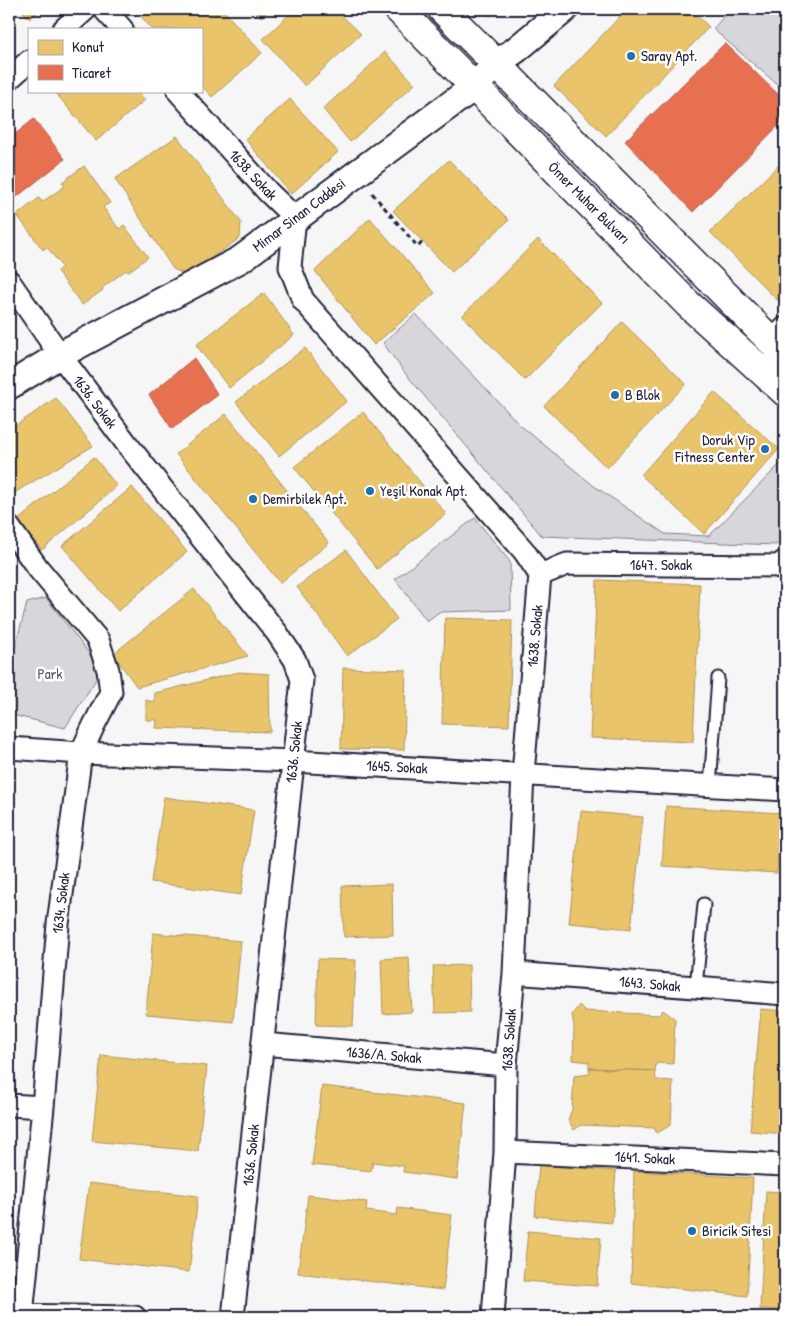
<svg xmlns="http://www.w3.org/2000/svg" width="794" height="1326" viewBox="0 0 794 1326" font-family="'Patrick Hand',sans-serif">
  <rect width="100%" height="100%" fill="#f6f6f7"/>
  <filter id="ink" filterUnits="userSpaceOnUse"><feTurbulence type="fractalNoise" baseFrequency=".02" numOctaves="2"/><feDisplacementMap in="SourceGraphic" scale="10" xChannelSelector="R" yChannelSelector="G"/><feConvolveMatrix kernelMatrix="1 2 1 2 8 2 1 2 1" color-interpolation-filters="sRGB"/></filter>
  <g filter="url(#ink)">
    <path fill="#d7d7db" stroke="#7c7c8b" d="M730,9h55v82l-72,-62z
      M416,314l104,111 74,61 71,48 44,2 76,-77v78l-9,8 -234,-9 -137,-163 -22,-30z
      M475,518l35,44 1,48 -72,2 -12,9 -32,-42z
      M46,598l56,72 -37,58 -56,-14v-45l18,-66z"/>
    <path fill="#e9c46a" stroke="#ad935c" d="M20,9h21l-11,10z
      M140,9h82l40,44 -50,44 -11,-12v-56h-49l-15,-17z
      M253,9h17l-9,8z
      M295,9h40l26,25 -56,52 -42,-47z
      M482,9h16l-8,7z
      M627,9h63l19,18 -103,109 -52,-50z
      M385,52l30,32 -65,58 -27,-33z
      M54,91h84l7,9 -49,41z
      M290,99l48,53 -47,42 -46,-55z
      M177,136l64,86 -1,16 -53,37 -14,-6 -58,-90z
      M785,159v133l-8,8 -67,-68z
      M449,160l60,60 -57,52 -59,-61z
      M84,166l26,37 -7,4 16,22 5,-4 24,32 -20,15 -2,-2 -24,18 1,2 -21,15 -25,-34 5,-4 -15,-20 -4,3 -26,-35 22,-17 3,4 23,-16 -3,-4z
      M370,218l65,75 -61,52 -59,-74z
      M538,239l64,64 -77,77 -63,-64z
      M264,293l30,42 -65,53 -33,-43z
      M622,322l64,62 -79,84 -63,-62z
      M305,348l42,53 -68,55 -43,-54z
      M714,392l65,57 -75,85 -63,-59z
      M56,398l37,48 -84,50v-66z
      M363,412l83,102 -69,55 -83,-102z
      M226,414l103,129 -49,40 -104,-129z
      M94,457l23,29 -75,64 -25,-29z
      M132,487l55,65 -69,59 -56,-65z
      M346,550l51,69 -50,37 -50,-69z
      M597,580l103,4 -7,158 -103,-4z
      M194,589l54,67 -111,31 -24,-33z
      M445,618l67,2 -3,106 -67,-2z
      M343,668l63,2 -2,80 -63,-1z
      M239,672l30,2 1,58 -114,-4 1,-8h-11v-20l8,2 1,-9z
      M785,691v55h-2z
      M164,797l90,13 -13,85 -90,-13z
      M666,806l115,7 -4,60 -115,-7z
      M581,811l62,6 -12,112 -62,-6z
      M392,884l1,51 -49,2 -2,-51z
      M153,933l88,8 -8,81 -87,-8z
      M409,957l3,55 -29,2 -2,-55z
      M318,959l38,1 -3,66 -37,-1z
      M469,965l1,47 -35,1 -2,-47z
      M579,1005l6,6 74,4 4,-5 12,9 -2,45 -17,-1 -1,8 -66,-3v-6l-16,-2 1,-34 -2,-11z
      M761,1009l24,2v123l-35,-3z
      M101,1055l106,11 -9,85 -106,-10z
      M589,1068l66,3 1,9 17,1 -2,44 -14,8 -3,-5 -73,-3 -7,5 -6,-10 4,-11 2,-33 16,-2z
      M322,1086l144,17 -9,76 -54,-7 1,-6 -31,-4 -2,9 -59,-6z
      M539,1165l77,6 -4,52 -77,-7z
      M634,1171l119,7 -6,118 -116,-13z
      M89,1183l109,13 -9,76 -110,-13z
      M766,1191l19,1v118l-25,-1z
      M308,1195l59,7 -1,9 31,4 1,-7 54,7 -9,75 -145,-17z
      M528,1231l73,7 -4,48 -74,-5z"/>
    <path fill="#e76f51" stroke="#ac584a" d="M725,43l60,58v18l-92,93 -68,-71z
      M34,119l31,40 -56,44v-64z
      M194,358l24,37 -46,34 -23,-34z"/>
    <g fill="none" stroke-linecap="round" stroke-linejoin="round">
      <g stroke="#22223b" stroke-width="15">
        <path id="service" d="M710,786l8,-108
          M696,987l8,-83"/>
      </g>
      <g stroke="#22223b" stroke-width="25">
        <path id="minor" d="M104,9l18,20
          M64,29l22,-20
          M9,79l20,-18
          M178,91l90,101 27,26 -5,49 13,33 221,251 16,24 -17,199 -9,199 -8,92 -1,87 -12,165
          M9,281l51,74 70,93 147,185 18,27 7,20 -69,637
          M771,342l14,-14
          M9,527l28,40 61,73 10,30 3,22 -17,33 -13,28 -23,171 -15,183 -21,208 -1,2
          M540,575l27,-11 216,2
          M9,748l72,5 212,8 492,29
          M514,973l271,21
          M263,1044l243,21
          M9,1105l34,2
          M505,1152l280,13
          M9,1315l126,2"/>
      </g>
      <g stroke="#22223b" stroke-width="30">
        <path id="tertiary" d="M9,386l51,-31 181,-96 233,-172 22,-23 21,-15 48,-40
          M783,566l2,-2"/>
      </g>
      <g stroke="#22223b" stroke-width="31">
        <path id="secondary" d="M398,9l290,295 97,88
          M442,9l343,346"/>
      </g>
      <path stroke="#22223b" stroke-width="3" stroke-dasharray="5 4" stroke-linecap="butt" d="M372,193l46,54 5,-6"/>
      <use href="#service" stroke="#fff" stroke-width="11"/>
      <use href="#minor" stroke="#fff" stroke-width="21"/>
      <use href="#tertiary" stroke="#fff" stroke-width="26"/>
      <use href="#secondary" stroke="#fff" stroke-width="28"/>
    </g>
  </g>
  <g fill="#1f6fb2" stroke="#fff" stroke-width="2">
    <circle cx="631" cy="56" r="5"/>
    <circle cx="615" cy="395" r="5"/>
    <circle cx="765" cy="449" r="5"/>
    <circle cx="370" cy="491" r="5"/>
    <circle cx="253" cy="499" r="5"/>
    <circle cx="692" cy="1231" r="5"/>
  </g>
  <g text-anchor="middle" stroke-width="5" stroke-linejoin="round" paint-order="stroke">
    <g font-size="15" fill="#22223b" stroke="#fff" text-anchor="start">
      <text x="641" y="61">Saray Apt.</text>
      <text x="625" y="400">B Blok</text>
      <text x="755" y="445" text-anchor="end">Doruk Vip<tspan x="755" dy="17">Fitness Center</tspan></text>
      <text x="380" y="496">Yeşil Konak Apt.</text>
      <text x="263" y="504">Demirbilek Apt.</text>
      <text x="702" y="1236">Biricik Sitesi</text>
    </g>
    <g font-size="15" fill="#22223b" stroke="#fff">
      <text transform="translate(253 175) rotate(47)" y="5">1638. Sokak</text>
      <text transform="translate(589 203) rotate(45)" y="5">Ömer Muhar Bulvarı</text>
      <text transform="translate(299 215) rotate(-37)" y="5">Mimar Sinan Caddesi</text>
      <text transform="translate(95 402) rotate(53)" y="5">1636. Sokak</text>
      <text x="661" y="570">1647. Sokak</text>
      <text transform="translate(535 636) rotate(-85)" y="5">1638. Sokak</text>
      <text transform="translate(294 752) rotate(-84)" y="5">1636. Sokak</text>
      <text transform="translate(397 767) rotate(3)" y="5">1645. Sokak</text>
      <text transform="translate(61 903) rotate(-83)" y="5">1634. Sokak</text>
      <text transform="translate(650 984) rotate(5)" y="5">1643. Sokak</text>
      <text transform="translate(509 1040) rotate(-86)" y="5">1638. Sokak</text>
      <text transform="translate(384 1055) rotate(5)" y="5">1636/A. Sokak</text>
      <text transform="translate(251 1155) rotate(-84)" y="5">1636. Sokak</text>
      <text transform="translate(645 1158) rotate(3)" y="5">1641. Sokak</text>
    </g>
    <g font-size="15" fill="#58586b" stroke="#fff">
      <text x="50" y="679">Park</text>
    </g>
  </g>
  <rect width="794" height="1326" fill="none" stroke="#fff" stroke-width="30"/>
  <rect x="15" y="15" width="764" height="1296" fill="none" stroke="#22223b" stroke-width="2" filter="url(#ink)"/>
  <rect x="28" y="28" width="175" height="65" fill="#ffffff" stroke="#a7a7b1"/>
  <rect x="38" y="40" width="25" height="15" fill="#e9c46a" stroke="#a7a7b1"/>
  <text x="72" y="52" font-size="15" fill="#22223b">Konut</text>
  <rect x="38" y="65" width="25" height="15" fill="#e76f51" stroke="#a7a7b1"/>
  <text x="72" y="78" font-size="15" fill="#22223b">Ticaret</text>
</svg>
